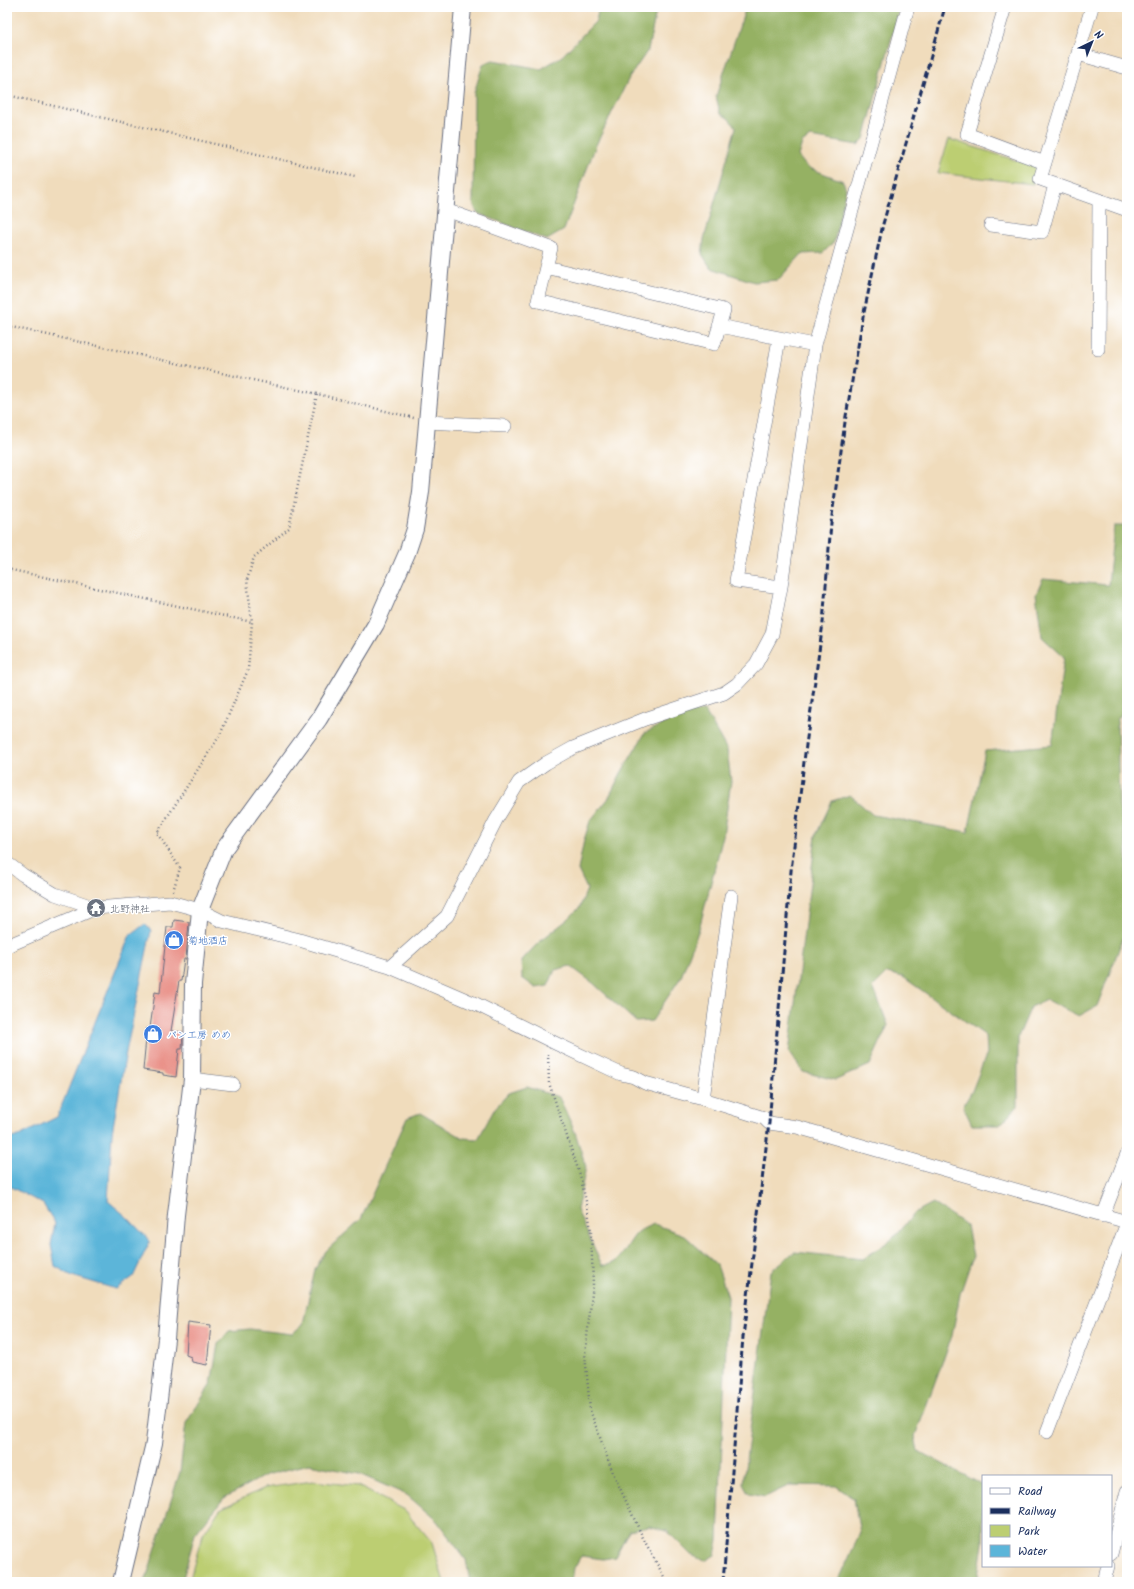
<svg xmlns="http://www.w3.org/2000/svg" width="1134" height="1589" viewBox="0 0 1134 1589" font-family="Kalam,'Klee One',sans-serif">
  <rect width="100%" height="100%" fill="#fff"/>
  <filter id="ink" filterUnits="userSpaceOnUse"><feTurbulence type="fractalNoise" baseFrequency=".025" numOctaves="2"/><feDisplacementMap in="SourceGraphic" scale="8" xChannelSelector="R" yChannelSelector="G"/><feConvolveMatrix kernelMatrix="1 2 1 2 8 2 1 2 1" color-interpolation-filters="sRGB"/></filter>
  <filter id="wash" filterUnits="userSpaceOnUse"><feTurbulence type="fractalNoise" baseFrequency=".012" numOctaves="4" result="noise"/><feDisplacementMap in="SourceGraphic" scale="16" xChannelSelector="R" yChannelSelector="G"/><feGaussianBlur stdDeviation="0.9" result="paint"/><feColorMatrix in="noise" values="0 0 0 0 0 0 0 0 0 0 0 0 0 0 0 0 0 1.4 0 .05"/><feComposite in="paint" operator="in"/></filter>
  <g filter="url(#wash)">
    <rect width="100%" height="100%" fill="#f0dcbc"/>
    <path fill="#bcce72" stroke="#6c7e68" d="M949,139l91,29 -7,16 -95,-11z
      M313,1481l45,5 46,24 28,33 12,39h-250l-3,-7 11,-39 18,-27 45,-21z"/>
    <path fill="#95b164" stroke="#587061" d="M599,7h58l-9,43 -19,28 -33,67 -32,85 -17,10 -70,-27 -4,-10 1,-110 9,-29 10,-4 48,9 21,-13 34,-35z
      M743,7h157l-36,132 -6,6 -48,-8 -8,6 -4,13 9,11 36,14 3,8 -12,53 -11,11 -21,1 -24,26 -24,2 -43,-14 -9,-14 2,-15 32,-112 -8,-9 -8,-5 -4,-17 29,-86z
      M1114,526h13v180l-10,14 2,85 8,41v82l-30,78 -18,10 -33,-16 -15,7 -13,30v69l-18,19h-28l-9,-19 9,-15 15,-38 -1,-17 -83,-59 -16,-4 -14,14 15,38 -18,40 -34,15 -33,-8 -14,-20 27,-217 16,-34 18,-6 23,20 95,17 17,-81 67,-6 12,-88 -22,-20 -6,-43 7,-15 65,6z
      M705,711l22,39 4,31 -8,55 -24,93 -18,48 -29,44 -16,1 -43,-39 -23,-17 -15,4 -7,16 -12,2 -14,-10 -1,-17 19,-20 27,-21 13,-13 7,-18 -9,-19 6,-30 6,-19 18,-22 13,-26 24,-40 41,-21z
      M527,1087l32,10 16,35 11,35 -9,43 25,55c19,2 24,-21 35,-32 4,-4 12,-7 17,-9l30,11 33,30 11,32 -10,243 -3,15 -10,6 -14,-6 -24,-24 -18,-5 -20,4 -14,27 -12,2 -22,-3 -7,12 -2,14h-102l-4,-22 -29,-39 -30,-26 -48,-21 -50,-10 -43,11 -42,23 -29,36 -13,48h-37l35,-110 6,-49 25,-39 7,-40 11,-13 21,-2 42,5 11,-10 12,-55 11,-18 35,-32 46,-101 13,-5 43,25 15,1 17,-31 14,-15z
      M933,1203l34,23 6,30 -13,38 -8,42 -37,100 3,15 65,34v59l-6,38h-139l22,-49 -6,-34 -18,-13 -46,-1 -25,12 -16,-3 -6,-11 28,-212 23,-19 69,7 29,-20 24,-27z"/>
    <path fill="#5cb5d9" stroke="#3c729c" d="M145,924l6,7 -25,121 -14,81 -4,68 19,16 23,24 -17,36 -17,12 -44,-13 -17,-10 -4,-21 4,-22 -12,-19 -36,-19v-45l14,-5 36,-18 73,-182z"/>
    <g id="blocks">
      <path fill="#e99087" d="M174,920l15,2 -3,37h-2l-3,22h-2l-8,50 12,1 -1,17h-3l-3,28 -13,-2v-2l-20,-3 4,-42h3l5,-36 5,1 7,-66h6z
        M188,1322l23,3 -4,40 -15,-3 -1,-5 -5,-2z"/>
    </g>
  </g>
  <g filter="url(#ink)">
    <use href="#blocks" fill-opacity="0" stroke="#666c7f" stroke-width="1"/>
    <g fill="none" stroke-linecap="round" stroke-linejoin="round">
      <g stroke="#666c7f" stroke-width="14">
        <path id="minor" d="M1005,7l-38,127 78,29
          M1092,7l-52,172 87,31
          M1078,54l49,14
          M446,210l105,38 -5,19 178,43 -10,34 -176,-43 8,-34
          M991,225l51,7 13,-47
          M719,326l96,19
          M779,339l-43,242 45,6
          M1098,349l1,-149
          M427,422l78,4
          M7,863l16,12 32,19 41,14 74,-6 30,8 22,11 74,18 94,28 88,38 79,39 64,30 13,3 11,6 58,16 61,19 5,5 28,4 330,95
          M7,946l89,-38
          M390,967l57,-51 49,-96 23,-38 27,-19 27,-15 72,-29 79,-26 13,-9 19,-20 16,-30 9,-47 34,-242 93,-338
          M192,1079l41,5
          M703,1099l28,-203
          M1103,1216l24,-62
          M1047,1432l80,-209
          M1111,1554l16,-63
          M1104,1582l4,-16"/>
      </g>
      <g stroke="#666c7f" stroke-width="18">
        <path id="tertiary" d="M121,1582l33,-139 12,-104 10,-124 16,-136 1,-95 7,-74 24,-61 95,-130 57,-95 31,-71 8,-24 6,-37 42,-485"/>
      </g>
      <path stroke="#666c7f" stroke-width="2.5" stroke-dasharray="1 3" stroke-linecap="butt" d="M7,95l348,82
        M7,326l310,68 97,24
        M7,569l245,53
        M173,891l7,-23 -23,-35 63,-98 28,-65 4,-48 -5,-42 7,-23 35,-29 28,-134
        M548,1054l1,29 31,92 8,35 3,21 2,54 -8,69 5,56 23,63 31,67 23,42"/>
      <use href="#minor" stroke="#fff" stroke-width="13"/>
      <use href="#tertiary" stroke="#fff" stroke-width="16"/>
      <path stroke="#1b2f5e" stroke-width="3" stroke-dasharray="6 3" stroke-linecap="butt" d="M723,1582l20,-245 26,-214 22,-252 15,-126 17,-122 8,-100 14,-101 18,-105 20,-93 62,-217"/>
    </g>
  </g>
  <defs>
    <g id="temple-disc" transform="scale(1)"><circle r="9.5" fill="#6b7280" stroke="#fff"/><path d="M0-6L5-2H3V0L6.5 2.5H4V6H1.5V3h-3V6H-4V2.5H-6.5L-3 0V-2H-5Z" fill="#fff"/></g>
    <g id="shop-disc" transform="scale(1)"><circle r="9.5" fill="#3f7fe0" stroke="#fff"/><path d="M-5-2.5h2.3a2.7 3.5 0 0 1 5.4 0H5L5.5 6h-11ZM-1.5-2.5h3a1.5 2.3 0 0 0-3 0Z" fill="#fff"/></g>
  </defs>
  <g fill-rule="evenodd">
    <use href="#temple-disc" x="96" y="908"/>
    <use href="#shop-disc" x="174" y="940"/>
    <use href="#shop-disc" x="153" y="1034"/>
  </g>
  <g text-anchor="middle" stroke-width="3" stroke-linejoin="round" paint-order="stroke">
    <g font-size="10" fill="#5b616d" stroke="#fff" text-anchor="start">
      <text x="110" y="912">北野神社</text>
    </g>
    <g font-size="10" fill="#366cbe" stroke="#fff" text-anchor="start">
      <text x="188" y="944">菊地酒店</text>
      <text x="167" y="1038">パン工房 めめ</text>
    </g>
  </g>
  <rect width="1134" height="1589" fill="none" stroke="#fff" stroke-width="24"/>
  <rect x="982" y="1475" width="130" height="92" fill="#ffffff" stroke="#a4acbf"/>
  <rect x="990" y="1488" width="20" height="6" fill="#ffffff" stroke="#a4acbf"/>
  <text x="1018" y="1495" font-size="12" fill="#1b2f5e">Road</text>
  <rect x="990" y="1508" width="20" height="6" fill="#1b2f5e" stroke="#a4acbf"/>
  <text x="1018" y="1515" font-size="12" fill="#1b2f5e">Railway</text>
  <rect x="990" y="1525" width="20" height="12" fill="#bcce72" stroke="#a4acbf"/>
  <text x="1018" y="1535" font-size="12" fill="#1b2f5e">Park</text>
  <rect x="990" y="1545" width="20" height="12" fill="#5cb5d9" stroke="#a4acbf"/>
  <text x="1018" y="1555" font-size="12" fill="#1b2f5e">Water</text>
  <g transform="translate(1092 42) rotate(43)" stroke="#ffffff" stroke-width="3" paint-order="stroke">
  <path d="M0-3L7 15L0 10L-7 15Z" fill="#1b2f5e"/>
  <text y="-6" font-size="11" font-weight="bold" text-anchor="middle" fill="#1b2f5e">N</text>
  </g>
</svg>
